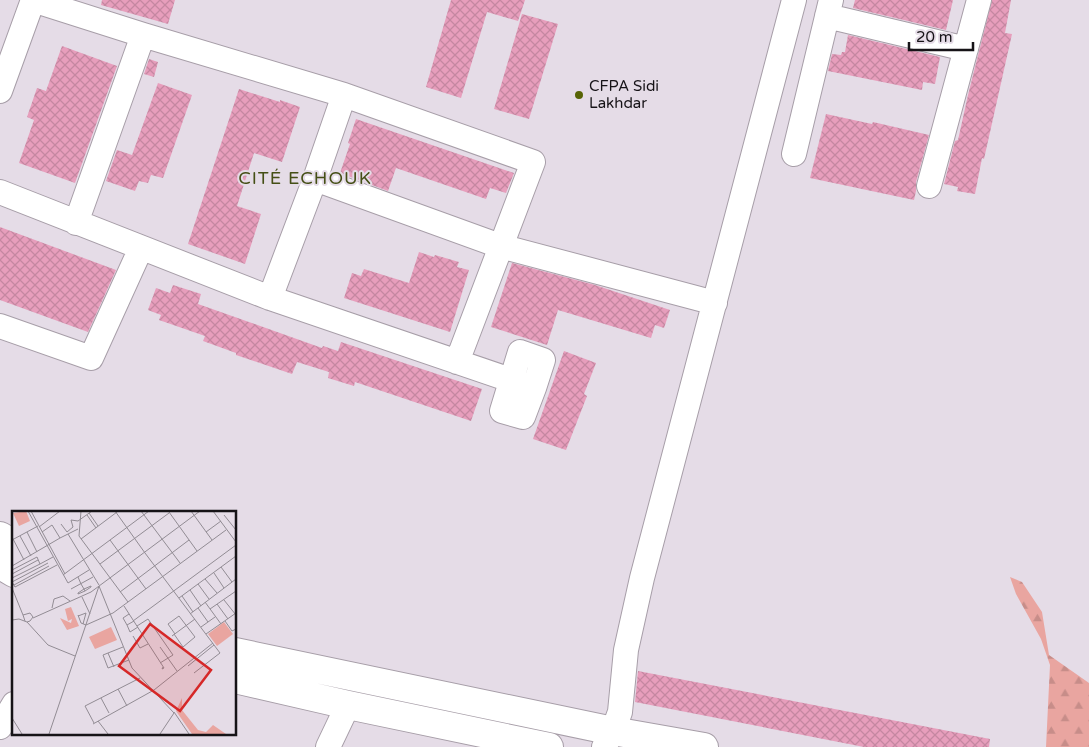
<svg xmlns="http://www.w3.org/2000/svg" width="1089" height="747" viewBox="0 0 1089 747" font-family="'Varela Round',sans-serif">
  <defs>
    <pattern id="forest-firs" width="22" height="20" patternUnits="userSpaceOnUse" patternTransform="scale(1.25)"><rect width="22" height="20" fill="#e9a5a0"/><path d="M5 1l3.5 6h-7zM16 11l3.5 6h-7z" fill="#c78d89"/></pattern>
    <pattern id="building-cross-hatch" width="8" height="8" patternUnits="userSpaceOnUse" patternTransform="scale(1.25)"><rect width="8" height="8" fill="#e79ebc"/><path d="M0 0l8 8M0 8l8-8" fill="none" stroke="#c587a1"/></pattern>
  </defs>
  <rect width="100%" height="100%" fill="#e5dce7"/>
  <path fill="url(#forest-firs)" d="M1010,577l12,5 20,30 7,43 40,28v64h-43l4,-82 -9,-26 -25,-45z"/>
  <path fill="url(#building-cross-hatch)" d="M102,0h73l-7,24 -67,-19z
    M451,0h74l-7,21 -31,-9 -26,86 -35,-11z
    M855,0h98l-7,30 -93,-22z
    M992,0h19l-6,33 7,1 -28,125 -2,-1 -7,36 -18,-3 1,-4 -14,-3 11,-43 3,-1 10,-45z
    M522,14l36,10 -29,95 -35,-10z
    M848,35l92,22 -5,27 -12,-2 -1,8 -94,-19 4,-17 9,1 1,-3h3z
    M62,46l55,20 -42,117 -56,-20 15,-43 -7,-3 10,-29 9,3z
    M149,59l9,3 -4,15 -10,-3z
    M158,83l34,12 -29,83 -12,-3 -3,8 -9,-2 -4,10 -29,-10 11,-31 15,5z
    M239,89l41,13v-2l20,7 -18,55 -28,-9 -17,53 24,8 -16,50 -57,-20z
    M826,114l46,10 1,-2 56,13 -13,47v9l-2,9 -104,-22z
    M356,119l158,54 -8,20 -16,-5 -4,11 -90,-31 -8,23 -48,-18 10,-29 -2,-1z
    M0,227l116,43 -28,62 -88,-32z
    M419,252l15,5 1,-2 24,7 -2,5 12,3 -19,62 -106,-34 8,-25 9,3 3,-7 45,14z
    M512,263l83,22 75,25 -6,18 -9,-3 -4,13 -93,-28 -11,35 -56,-18z
    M173,285l28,9 -3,10 124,44 1,-2 15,5 3,-9 141,47 -11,32 -116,-39 -1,4 -26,-8 1,-6 -32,-10 -5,12 -56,-19v-2l-33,-12 2,-5 -46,-16 2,-5 -13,-5 8,-22 14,5z
    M564,351l32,12 -12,31 3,2 -21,54 -33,-11z
    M638,671l352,68 -1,8h-125l-229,-45z"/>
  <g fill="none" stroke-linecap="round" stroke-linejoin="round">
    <g stroke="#a79ea8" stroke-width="26">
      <path id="street" d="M33,0l110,35 201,60 189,67 -76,200
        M827,16l139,33
        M0,91l33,-91
        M794,154l37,-154
        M315,179l185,67 215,57
        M929,186l50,-186
        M0,192l270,106 264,90 -11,29 -21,-6 18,-59 23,8 -9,28
        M76,223l67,-188
        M270,298l45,-119 29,-84
        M0,326l91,32 50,-110
        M0,727l14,-23
        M328,747l20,-42
        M604,747l9,-16 7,-19 6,-62 16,-72 152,-578"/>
    </g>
    <g stroke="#a79ea8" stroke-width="30">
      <path id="secondary" d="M0,536l14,8
        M0,565l14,8
        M235,652l378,79 91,16
        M235,679l113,26 201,42"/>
    </g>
    <use href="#street" stroke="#fff" stroke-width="24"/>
    <use href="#secondary" stroke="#fff" stroke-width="28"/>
  </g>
  <circle fill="#576305" stroke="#e5dce7" stroke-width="2" cx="579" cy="95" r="5"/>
  <g text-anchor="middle" stroke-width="4" stroke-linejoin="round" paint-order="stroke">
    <g font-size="15" fill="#161317" stroke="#e5dce7" text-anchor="start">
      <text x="589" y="91">CFPA Sidi<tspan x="589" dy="17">Lakhdar</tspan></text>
    </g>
    <g font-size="18" letter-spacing="1" fill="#454f16" stroke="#e5dce7">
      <text x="305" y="184">CITÉ ECHOUK</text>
    </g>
  </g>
  <g transform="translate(12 511)">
    <rect width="224" height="224" fill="#e5dce7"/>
    <path d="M170,187v12l16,20 8,2 7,-7 13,9h-34l-16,-23z" fill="#e9a5a0"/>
    <path d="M212,111l9,12 -16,12 -9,-12z" fill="#e9a5a0"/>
    <path d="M59,96l8,19 -12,4 -7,-12 11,5 1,-4 -4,2 -3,-12z" fill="#e9a5a0"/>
    <path d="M14,0l4,10 -11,5 -6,-13zM99,116l6,13 -22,9 -6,-12z" fill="#e9a5a0"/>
    <path fill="none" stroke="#928c94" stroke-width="1" d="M16,0l40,72 21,-13M19,0l34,63M69,0l-2,25 49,66M103,0l30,42M129,0l39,52M179,0l21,29M201,0l23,31M157,1l28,39M77,2l9,13M75,4l9,13M212,4l12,15M49,13l6,8 6,-5 -2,-7 7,1 14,-10M27,16l21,-16M15,21l10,20M194,21l15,-11M56,23l31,51M8,25l11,20M0,26l12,23M48,27l18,-9M69,28l36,-27M0,29l26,-14M98,29l36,49M133,42l75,100 -26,20M88,53l69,-51M0,55l48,-28 -8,-13 -10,7M209,56l11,15M0,59l25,-13 3,7 13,-7M202,62l10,15M0,63l26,-14M51,64l86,-64M66,66l3,7 3,5 1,2 6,-4v-1l-7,3 -6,4v1l7,-3M0,67l28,-14M193,68l12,14M0,71l3,5 42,-22M0,71l36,-19M186,73l11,15M2,74l35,-19M87,75l33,82 42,45M0,77l11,27M59,78l22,-12M178,79l11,16M108,81l69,-52M170,85l11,16M70,86l8,17M167,87l57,-42M212,89l12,15M193,91l16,22M205,93l11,15M112,95l40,62 -2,1 1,-2M40,97l2,-9 9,-3 7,5M186,97l10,14M198,98l26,-18M178,103l46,-35M66,104l3,8 5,2 27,-12 113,-83M66,105l8,-3 -3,11M21,107l58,-26 109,-81M0,109l7,-1 8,3 3,-1 3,-4 -3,-4 -7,2 2,6M121,110l103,-76M122,110l-7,4 3,7 8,-5M213,110l7,10 4,-2M15,111l21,23 27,11M115,114l-4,-7 6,-4M125,115l11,-7 25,36 -13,8M189,116l14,-10M162,123l9,13 12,-10 -16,-21 -11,8 7,10M194,123l30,-21M121,125l7,12 8,-4M160,125l23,-17M111,136l-20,8 5,13 21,-8M148,136l17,24M96,142l6,14M176,155l26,-21M106,178l9,17M89,187l8,15M162,201l15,22M0,207l10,16M86,210l10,13M82,212l-9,-17 55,-28M81,213l61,-34 59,-47M37,223l50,-148M148,223l14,-21"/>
    <path fill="#d62828" fill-opacity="0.15" stroke="#d62828" stroke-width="2.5" d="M138,113l61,46 -31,41 -61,-45z"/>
    <rect width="224" height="224" fill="none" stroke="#161317" stroke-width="2.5"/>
  </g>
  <path d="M909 42v8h64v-8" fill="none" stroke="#161317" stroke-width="2.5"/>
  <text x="916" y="42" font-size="15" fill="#161317" stroke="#e5dce7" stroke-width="4" paint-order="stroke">20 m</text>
</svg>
